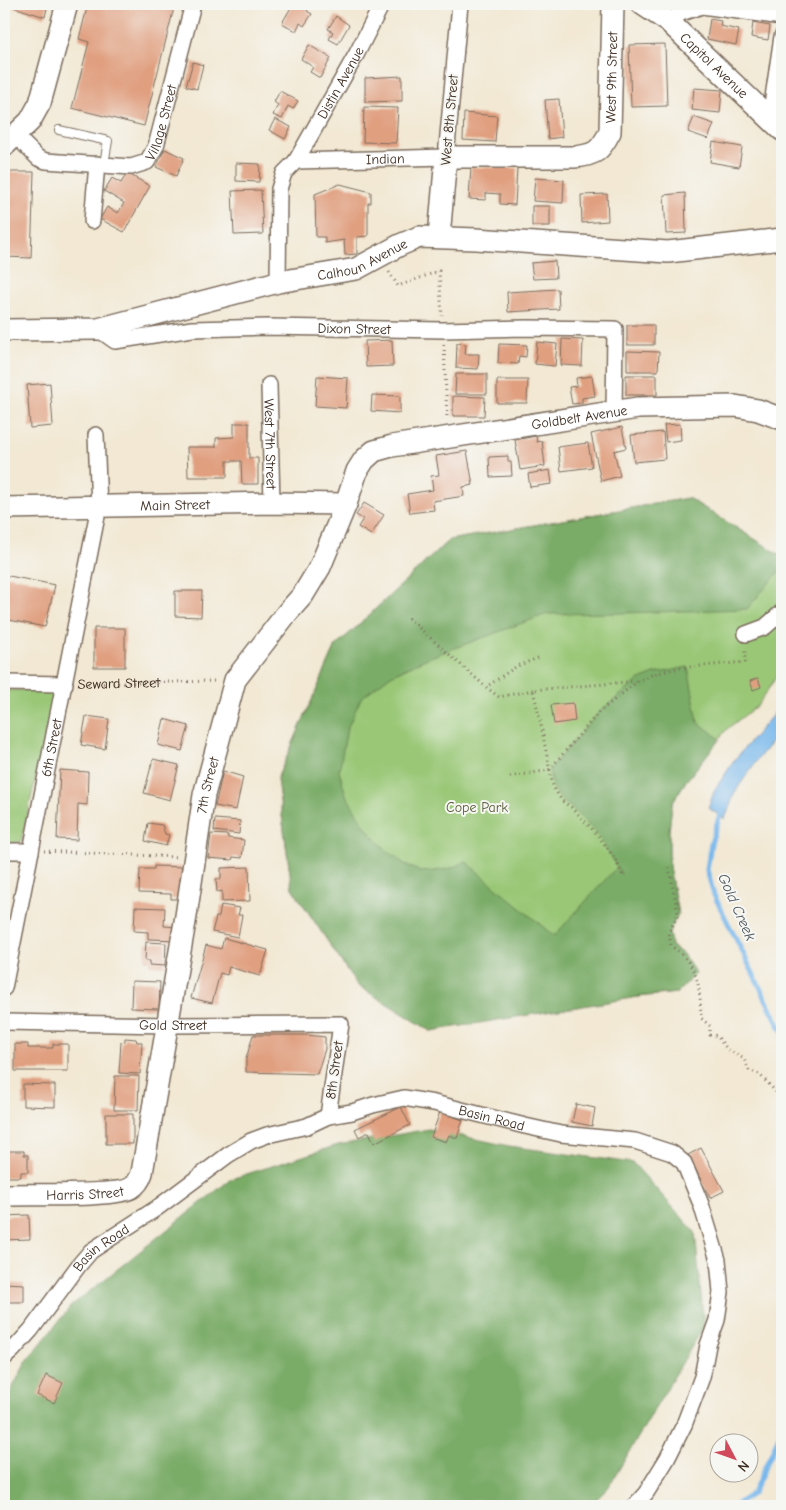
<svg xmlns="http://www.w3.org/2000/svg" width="786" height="1510" viewBox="0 0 786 1510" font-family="'Comic Neue',sans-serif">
  <rect width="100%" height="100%" fill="#f6f6f2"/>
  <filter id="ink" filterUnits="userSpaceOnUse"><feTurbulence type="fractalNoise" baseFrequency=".02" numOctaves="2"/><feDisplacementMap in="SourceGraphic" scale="10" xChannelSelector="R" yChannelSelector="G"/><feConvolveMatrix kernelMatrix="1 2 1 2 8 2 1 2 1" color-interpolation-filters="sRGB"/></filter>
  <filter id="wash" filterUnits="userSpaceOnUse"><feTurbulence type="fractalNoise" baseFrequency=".0096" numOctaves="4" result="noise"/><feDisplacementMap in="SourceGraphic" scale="20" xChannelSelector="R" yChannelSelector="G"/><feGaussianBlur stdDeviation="1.12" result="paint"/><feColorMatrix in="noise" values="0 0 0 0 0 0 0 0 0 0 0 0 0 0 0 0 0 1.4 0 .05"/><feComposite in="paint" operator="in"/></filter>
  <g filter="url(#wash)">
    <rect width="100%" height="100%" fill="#f2e8d3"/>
    <path fill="#99c776" stroke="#6a784a" d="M688,498l94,58v112l-24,37 -31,24 -41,52 -14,22 -3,28v36l9,47 -9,18 2,14 12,8 13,20 -19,19 -115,12 -131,26 -74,-46 -65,-97 -15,-109 59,-133 113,-106z
      M4,690h52l-35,152 -17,1z"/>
    <path fill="#7aac67" stroke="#5a6b42" d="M688,498l94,58v12l-35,41 -125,4 -75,1 -122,45 -34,16 -30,23 -14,31 -8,42 7,24 15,25 11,15 15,15 16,13 17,9 15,-1 16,-3 8,-3 6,-4 89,75 61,-67 6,5 -24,-40 -26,-27 -9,-6 -9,-14 -4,-17 50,-58 39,-31 16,-7 34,-7 10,55 22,17 -34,42 -14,22 -3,28v36l9,47 -9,18 2,14 12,8 13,20 -19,19 -33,3 -213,35 -74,-46 -65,-97 -15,-109 59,-133 113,-106z
      M429,1129l80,17 124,17 62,69 9,94 -96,162 -18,18h-586v-102l22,-42 45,-56 160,-127 107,-34z"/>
    <path fill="#78b8ec" stroke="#5a7185" d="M782,704v25l-25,31 -22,32 -10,27 -17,-11 7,-19 21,-31z"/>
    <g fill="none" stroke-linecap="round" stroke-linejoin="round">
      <path stroke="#78b8ec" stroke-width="5" d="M721,811l-10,32 -4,27 7,25 68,136
        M734,1506l19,-13 29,-63"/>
    </g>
    <g id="blocks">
      <path fill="#e09f7f" d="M4,4h44l-3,13z
        M88,4h68l18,4 -30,118 -72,-18 17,-66 -10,-3z
        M293,4h18l-4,7 5,3 -8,12 -4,-3 -4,8 -14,-8z
        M336,16l13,9 -11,19 -9,-5 4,-7 -5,-3z
        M710,19l11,2 -1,5 19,4 -3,15 -29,-6z
        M753,23l17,3 -2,14 -17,-3z
        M665,44l2,62 -36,1 -2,-62z
        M309,45l22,13 -11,20 -10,-6 3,-5 -12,-8z
        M193,62l10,3 -6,24 -11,-3z
        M402,76v25l-37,1v-24z
        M694,88l28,2 -2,23 -28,-3z
        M280,91l18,10 -5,8 -5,-3 -6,13 -9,-4 5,-10 -4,-3z
        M559,99l3,38 -14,2 -3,-39z
        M364,107l34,1 -2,35 -33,-1z
        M464,113l33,3 -2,26 -32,-2z
        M694,117l20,7 -6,15 -20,-7z
        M275,119l16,8 -6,12 -16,-9z
        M713,142l29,5 -3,20 -29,-5z
        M165,149l19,9 -8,18 -20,-9z
        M236,163l24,1 -1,18 -23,-1z
        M471,167l46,1 -2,37 -15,-1v-10l-14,-1v7l-17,-1z
        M4,172h30l-3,86 -27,-1z
        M127,173l23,13 -26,46 -24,-13 7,-12 11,6 6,-10 -20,-12 8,-13 9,5z
        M535,178l29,2 -1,23 -30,-2z
        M340,184l31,8v11h-3v33l-11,1v17l-12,1 -1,-15 -19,3v-6h-9l-1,-43z
        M261,190l2,44 -29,1 -2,-44z
        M685,193l1,40 -20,1 -2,-39z
        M607,194l1,27 -26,2 -1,-28z
        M532,206h18v20h-18z
        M555,261l1,17 -23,1 -2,-16z
        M558,289l1,20 -51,3 -1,-20z
        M627,325h27v20h-27z
        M562,339l21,1 -1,26 -21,-1z
        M392,340l1,26 -27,1 -1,-26z
        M537,342l20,2 -2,22 -20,-2z
        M457,343l9,1 -1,10h14l-1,15 -22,-1z
        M499,344l28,1 -1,12 -7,-1 -1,8 -20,-1z
        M627,351l32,1 -1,19h-31z
        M456,374h31v20h-32z
        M626,375h31v20h-31z
        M317,376l31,2 -2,30 -31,-2z
        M592,376l3,20 -13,2v5l-10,1 -3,-17 8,-1 -1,-8z
        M497,380h31l-1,23h-30z
        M50,383l3,43 -23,2 -3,-43z
        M372,395l28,1v17l-29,-2z
        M453,396l32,1 -1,19h-31z
        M234,423h15v35h9v26h-16l-1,-23h-14v16h-39l-1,-30h29v-9l18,-1z
        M680,424l1,16 -15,2 -2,-17z
        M622,427l4,21 -12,3 6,25 -19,5 -10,-47z
        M663,432l2,27 -31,3 -3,-27z
        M536,436l1,6 5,-1 3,25 -25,4 -5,-30z
        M588,443l4,24 -31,4 -3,-24z
        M467,451l6,34 -10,2 1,9 -31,5 1,9 -24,3 -3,-19 26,-4 -2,-14 8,-1 -3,-19z
        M508,456v6h3l1,14 -22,1 -1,-20z
        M550,470l2,14 -22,3 -2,-13z
        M364,503l20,12 -13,20 -13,-8 5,-8 -7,-4z
        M4,575l51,10 -10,42 -41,-8z
        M175,591h27l-1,26 -26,-1z
        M94,628h31v39h-31z
        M758,678l3,9 -8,3 -3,-9z
        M573,703l2,18 -21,3 -3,-19z
        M86,716l23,3 -4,30 -24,-4z
        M164,719l25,7 -7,25 -24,-6z
        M153,759l26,6 -9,35 -26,-7z
        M60,770l28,2 -1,33 -9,-1 -1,36 -20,-1z
        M223,771l20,6 -7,33 -21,-4z
        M215,819l25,2 -1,13 -25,-3z
        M148,823l14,2 3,9 4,1 -3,11 -21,-5z
        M211,834l17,1v3l16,2 -2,18 -9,-1 -1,3 -24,-2z
        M154,866l33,1 -4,32h-12v-5l-32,-1 1,-24h14z
        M249,867l1,34 -28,1v-11l-5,1 -1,-13h5v-11z
        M221,905l19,3 -2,7h4l-4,22 -26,-5 4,-15h3z
        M135,907l30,1 -1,18 15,1 -1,13 -30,-1v-7l-14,-1z
        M224,938l44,12 -8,26 -31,-9 -2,8 -7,-2 -8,30 -21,-5 15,-53 15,4z
        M146,942l20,1 -1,23 -16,-1v-4h-4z
        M132,981l28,1 -1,27 -28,-1z
        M253,1035h54l18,2v12l-8,25 -71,-2v-13z
        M125,1038l11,1 1,3h5l-2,32 -21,-1 2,-31 4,-1z
        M15,1044h13v4h25v-4h15v27h-53z
        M115,1076h24l-1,34h-24z
        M23,1084l32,1v22l-32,-1z
        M576,1104l19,4 -3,18 -20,-4z
        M401,1107l9,18 -36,18 -5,-11 -10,5 -4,-8z
        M440,1112l23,8 -6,18 -8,-3 -3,7 -15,-5z
        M106,1114h27v30h-27z
        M701,1148l23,43 -14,7 -22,-43z
        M4,1151h20v4h4v17h-7v5h-17z
        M29,1215l1,24 -26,1v-24z
        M4,1283l20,1v18h-20z
        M46,1375l17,8 -9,20 -17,-8z"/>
    </g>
  </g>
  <g filter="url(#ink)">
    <use href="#blocks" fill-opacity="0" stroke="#7b6c5d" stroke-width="1"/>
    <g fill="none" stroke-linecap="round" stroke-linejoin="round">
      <g stroke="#7b6c5d" stroke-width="10">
        <path id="lane" d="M59,130l49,11 -4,23"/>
      </g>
      <g stroke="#7b6c5d" stroke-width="18">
        <g id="street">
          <path d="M669,22l12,-9 21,-7 80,11"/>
          <path d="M770,118l12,-82"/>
          <path id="s2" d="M16,136l22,22 8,3 85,6 16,-5 9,-16 37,-142"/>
          <path id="s3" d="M296,161l60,-106 26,-51"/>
          <path d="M92,221l5,-57"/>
          <path id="s4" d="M278,282l1,-93 5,-16 12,-12 150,-4 14,-153"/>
          <path id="s5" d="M98,329l17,12 77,-12 76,-2 175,3 84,-2 88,1 -1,84"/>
          <path id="s6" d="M269,385l3,118"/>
          <path d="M746,634l19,-7 17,-15"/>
          <path d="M4,683l61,1"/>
          <path d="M4,851h27"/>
          <path id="s7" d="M4,988l95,-482 -3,-71"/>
          <path id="s8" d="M4,1022l164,3 173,-1 -13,92"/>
          <path id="s9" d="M4,1358l9,-8 18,-20 48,-65 12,-14 66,-43 71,-53 23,-14 16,-6 40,-9 21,-10 24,-4 21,-7 31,-7 30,5 91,23 36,8 74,7 37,12 12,10 17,41 17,56 3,32 -4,28 -9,25 -6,32 -18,48 -17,34 -21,34 -12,13"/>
        </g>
      </g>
      <g stroke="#7b6c5d" stroke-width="24">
        <g id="secondary">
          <path id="s10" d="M642,4l27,18 113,108"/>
          <path d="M4,146l26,-25 10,-18 27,-99"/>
          <path id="s11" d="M439,237l7,-80h128c22,-2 26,-6 36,-25l3,-128"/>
          <path id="s12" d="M4,330l94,-1 180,-47 78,-13 44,-24 19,-8 57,2 192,13 114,-13"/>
          <path id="s13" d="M4,508l268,-5 74,1"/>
          <path id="s14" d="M4,1195c21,-1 113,2 127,-7 5,-3 9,-9 11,-15l44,-257 18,-121 31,-115 52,-67 16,-18 17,-28 26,-63 11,-33 7,-11 10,-9 18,-5 246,-38 97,-2 23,4 24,9"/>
        </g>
      </g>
      <g stroke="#7b6c5d" stroke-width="3" stroke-dasharray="1 4" stroke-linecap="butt">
        <path d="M389,272l9,14 41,-15 3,45"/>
        <path d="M444,345l3,74"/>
        <path d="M408,618l78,69"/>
        <path id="s1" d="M78,684l138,-3"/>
        <path d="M533,690l-34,7 -13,-10 31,-21 21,-8"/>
        <path d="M510,777l39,-7 50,-58 39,-31 16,-7 25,-6 66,-6v-13"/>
        <path d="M44,851l134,6"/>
        <path d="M669,867l9,47 -9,18 2,14c28,19 29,41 30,72l9,8v9l7,1 10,13 17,10 5,11 10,4 19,20 4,17"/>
        <path d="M622,875l-6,-15 -19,-26 -26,-27 -9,-6 -9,-14 -13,-67 -7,-30 105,-9"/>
      </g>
      <use href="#lane" stroke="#fff" stroke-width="8"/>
      <use href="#street" stroke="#fff" stroke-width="15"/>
      <use href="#secondary" stroke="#fff" stroke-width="21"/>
    </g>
  </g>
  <g text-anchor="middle" stroke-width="4" stroke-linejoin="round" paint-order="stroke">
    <g font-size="14" fill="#3b2a1e" stroke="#f6f6f2">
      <text dy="5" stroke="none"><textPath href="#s10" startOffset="95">Capitol Avenue</textPath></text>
      <text dy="5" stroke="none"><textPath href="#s11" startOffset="310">West 9th Street</textPath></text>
      <text dy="5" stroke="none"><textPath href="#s3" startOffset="90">Distin Avenue</textPath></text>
      <text transform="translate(449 120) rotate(-85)" y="5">West 8th Street</text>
      <text dy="5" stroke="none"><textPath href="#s2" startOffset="184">Village Street</textPath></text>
      <text dy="5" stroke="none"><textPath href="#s4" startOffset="216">Indian</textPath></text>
      <text dy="5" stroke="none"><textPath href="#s12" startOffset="368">Calhoun Avenue</textPath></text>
      <text dy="5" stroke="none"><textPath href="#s5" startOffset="261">Dixon Street</textPath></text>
      <text dy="5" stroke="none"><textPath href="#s14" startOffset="1128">Goldbelt Avenue</textPath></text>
      <text dy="5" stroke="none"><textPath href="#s6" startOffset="59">West 7th Street</textPath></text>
      <text dy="5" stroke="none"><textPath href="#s13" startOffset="171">Main Street</textPath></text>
      <text dy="5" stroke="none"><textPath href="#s1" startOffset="41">Seward Street</textPath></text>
      <text dy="5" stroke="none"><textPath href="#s7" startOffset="245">6th Street</textPath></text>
      <text dy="5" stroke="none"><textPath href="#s14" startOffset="540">7th Street</textPath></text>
      <text dy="5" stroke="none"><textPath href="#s8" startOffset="169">Gold Street</textPath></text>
      <text transform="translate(334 1070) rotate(-82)" y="5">8th Street</text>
      <text dy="5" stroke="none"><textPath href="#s9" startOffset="582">Basin Road</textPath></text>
      <text dy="5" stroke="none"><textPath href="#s14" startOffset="81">Harris Street</textPath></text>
      <text dy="5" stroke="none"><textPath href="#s9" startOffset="148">Basin Road</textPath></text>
    </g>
    <g font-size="14" fill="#575938" stroke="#f6f6f2">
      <text x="477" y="812">Cope Park</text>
    </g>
    <g font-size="15" font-style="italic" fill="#4d555c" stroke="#f6f6f2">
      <text transform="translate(737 907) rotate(66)" y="5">Gold Creek</text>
    </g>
  </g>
  <rect width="786" height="1510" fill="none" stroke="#f6f6f2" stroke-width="20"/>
  <g transform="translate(734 1458) rotate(131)"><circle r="24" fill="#f6f6f2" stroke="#aba49d"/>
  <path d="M0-4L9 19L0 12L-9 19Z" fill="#d1495b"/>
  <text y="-8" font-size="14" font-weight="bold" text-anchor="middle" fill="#3b2a1e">N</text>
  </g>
</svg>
